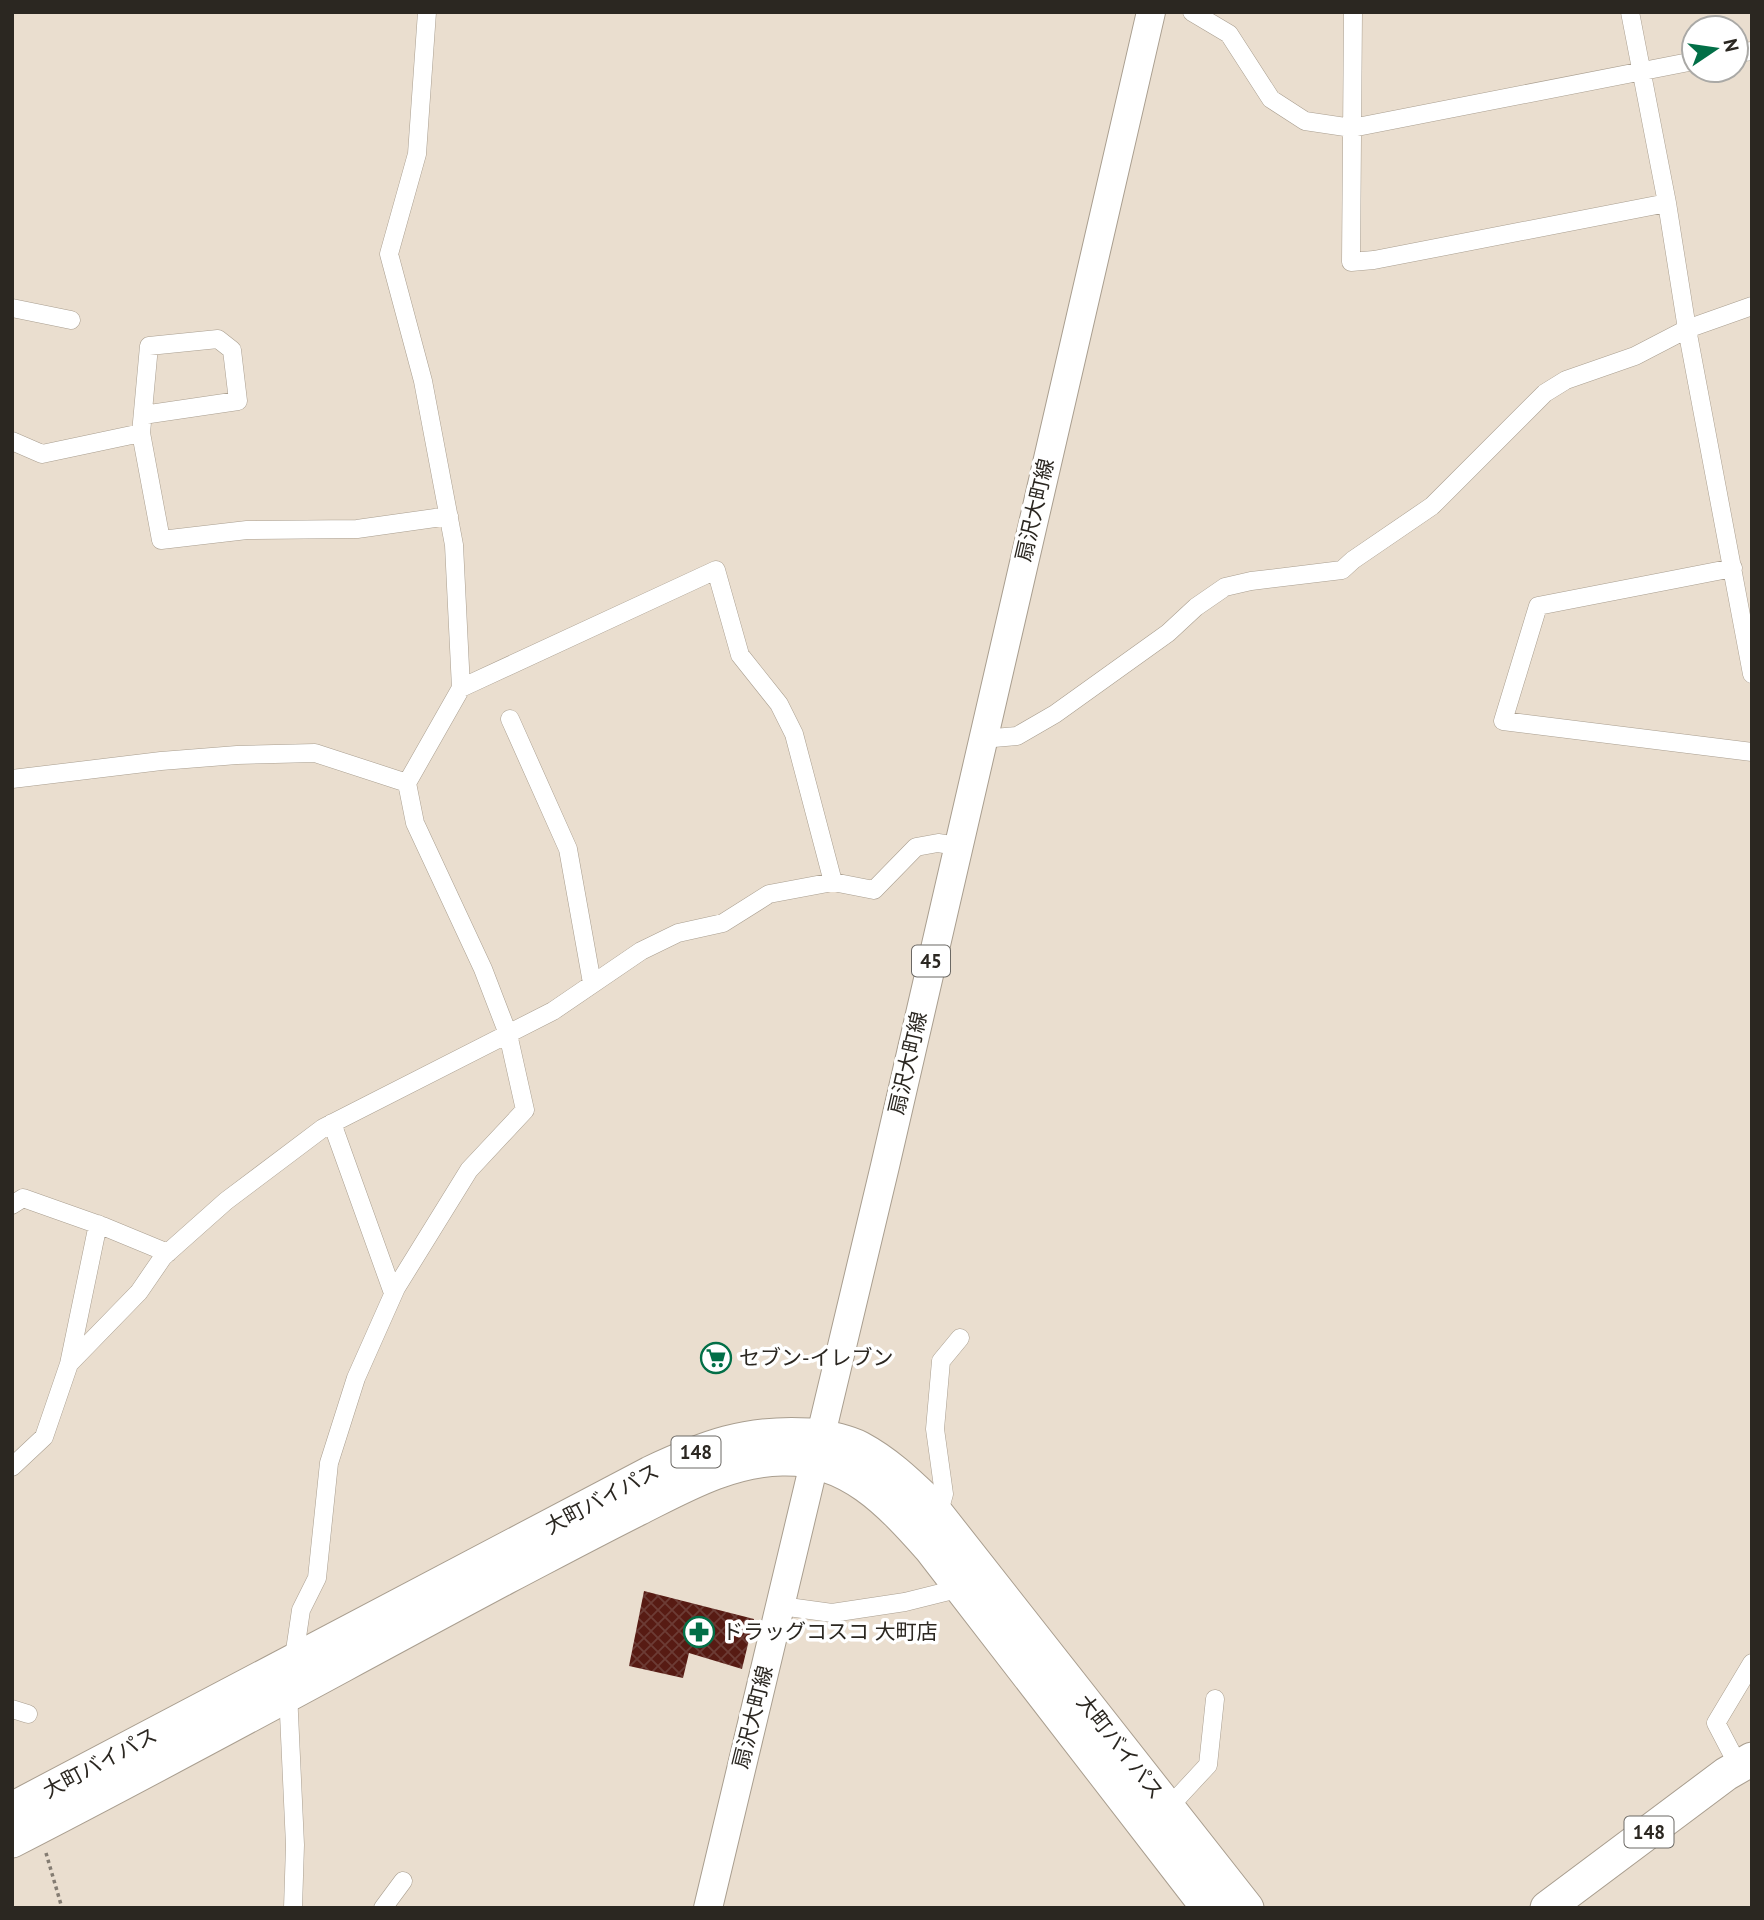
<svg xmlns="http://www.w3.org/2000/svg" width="1764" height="1920" viewBox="0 0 1764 1920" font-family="'PT Sans','Noto Sans JP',sans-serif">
  <defs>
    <pattern id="building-cross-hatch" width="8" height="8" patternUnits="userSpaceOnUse" patternTransform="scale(1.75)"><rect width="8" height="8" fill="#571b13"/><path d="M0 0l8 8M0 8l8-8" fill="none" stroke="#6c3c35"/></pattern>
  </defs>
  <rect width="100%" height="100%" fill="#eadecf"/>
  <path fill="url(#building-cross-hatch)" d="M644,1591l110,28 -12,50 -53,-16 -6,25 -54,-12z"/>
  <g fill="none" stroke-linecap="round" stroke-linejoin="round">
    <g stroke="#a99e8f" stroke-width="19">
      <path id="street" d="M1192,12l37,22 42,65 34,22 47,7 342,-67
        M1353,12l-2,250 23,-2 293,-57
        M1630,12l37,191 20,126 65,345
        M1736,53l16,-2
        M12,308l59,12
        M141,433l8,-87 69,-7 14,11 6,51 -95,14
        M12,441l30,13 99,-21 20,107 86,-10 110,-1 92,-13
        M1733,568l-195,38 -35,115 249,31
        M461,688l255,-118 24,85 39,49 15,30 39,148
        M510,719l58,130 24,134
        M982,739l35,-3 38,-22 113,-81 28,-26 29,-20 26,-6 91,-11 11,-10 79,-54 113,-113 21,-13 69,-24 52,-27 65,-23
        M12,779l149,-18 76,-6 78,-2 92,30
        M332,1123l61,170
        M12,1205l11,-7 82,29 63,26
        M69,1364l29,-140
        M12,1467l32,-30 25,-73 70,-72 24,-35 63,-56 97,-73 230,-117 88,-60 37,-18 45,-10 46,-29 64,-12 41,8 42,-43 22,-4 20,3
        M938,1515l6,-21 -9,-65 6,-68 19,-23
        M781,1606l51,7 73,-11 56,-14
        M293,1664l8,-54 16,-32 12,-115 27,-85 40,-90 73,-118 56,-60 -17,-76 -25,-65 -68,-146 -8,-40 54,-95 -7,-143 -31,-164 -34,-127 28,-100 10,-142
        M288,1692l7,153 -2,63
        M12,1709l16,5
        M1739,1767l-23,-44 36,-60
        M1168,1808l40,-43 7,-66
        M383,1908l20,-27"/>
    </g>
    <g stroke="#a99e8f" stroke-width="30">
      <path id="primary" d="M708,1908l177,-742 266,-1154"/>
    </g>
    <g stroke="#a99e8f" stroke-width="35">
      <path id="highway" d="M12,1809l638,-336c55,-26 97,-42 159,-38 17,2 35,5 51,13 26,14 46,33 67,53l320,407
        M12,1841c166,-85 330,-176 495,-264 44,-23 87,-46 131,-68 46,-23 91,-49 144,-50 66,-2 108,44 148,89l278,360
        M1547,1908l179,-134 26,-15"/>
    </g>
    <path stroke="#847c72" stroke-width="3.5" stroke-dasharray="3.5 3.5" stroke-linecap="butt" d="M46,1853l16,55"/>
    <use href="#street" stroke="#fff" stroke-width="18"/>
    <use href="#primary" stroke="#fff" stroke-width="28"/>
    <use href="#highway" stroke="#fff" stroke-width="33"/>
  </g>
  <defs>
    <g id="supermarket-ring" transform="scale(1.575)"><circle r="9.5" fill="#fff" stroke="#026f47" stroke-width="1.5"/><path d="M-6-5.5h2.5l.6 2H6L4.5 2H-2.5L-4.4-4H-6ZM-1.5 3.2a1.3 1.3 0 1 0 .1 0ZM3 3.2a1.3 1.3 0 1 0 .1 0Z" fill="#026f47"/></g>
    <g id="pharmacy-ring" transform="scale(1.575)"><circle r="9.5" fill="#fff" stroke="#026f47" stroke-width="1.5"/><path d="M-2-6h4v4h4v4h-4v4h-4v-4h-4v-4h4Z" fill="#026f47"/></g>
  </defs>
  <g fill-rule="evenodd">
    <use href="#supermarket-ring" x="716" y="1358"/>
    <use href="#pharmacy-ring" x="699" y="1632"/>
  </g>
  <g text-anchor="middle" stroke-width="7" stroke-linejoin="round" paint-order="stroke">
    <g fill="#fff" stroke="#6b6864" stroke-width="2">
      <rect x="912" y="945.5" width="38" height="31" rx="5"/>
      <rect x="671.5" y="1436.5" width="49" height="31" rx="5"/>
      <rect x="1624.5" y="1816.5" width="49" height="31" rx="5"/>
    </g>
    <g font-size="19" font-weight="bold" fill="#2b2721">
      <text x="931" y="968">45</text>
      <text x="696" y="1459">148</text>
      <text x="1649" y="1839">148</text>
    </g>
    <g font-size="21" fill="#2b2721" stroke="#fff">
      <text transform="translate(1035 510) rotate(-77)" y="7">扇沢大町線</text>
      <text transform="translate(908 1063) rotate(-77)" y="7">扇沢大町線</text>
      <text transform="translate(602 1499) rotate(-28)" y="7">大町バイパス</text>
      <text transform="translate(753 1717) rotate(-76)" y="7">扇沢大町線</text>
      <text transform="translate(1120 1747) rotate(52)" y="7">大町バイパス</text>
      <text transform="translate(100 1763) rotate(-28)" y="7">大町バイパス</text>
    </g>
    <g font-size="21" fill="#2b2721" stroke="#fff" text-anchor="start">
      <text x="739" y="1365">セブン-イレブン</text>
      <text x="722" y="1639">ドラッグコスコ 大町店</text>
    </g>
  </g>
  <rect width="1764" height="1920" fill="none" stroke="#2b2721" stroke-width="28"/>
  <g transform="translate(1715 49) rotate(77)"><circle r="33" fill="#ffffff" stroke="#aaa9a6" stroke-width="2"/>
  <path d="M0-5L12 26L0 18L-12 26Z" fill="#026f47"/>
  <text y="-10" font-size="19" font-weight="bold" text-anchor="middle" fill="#2b2721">N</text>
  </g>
</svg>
